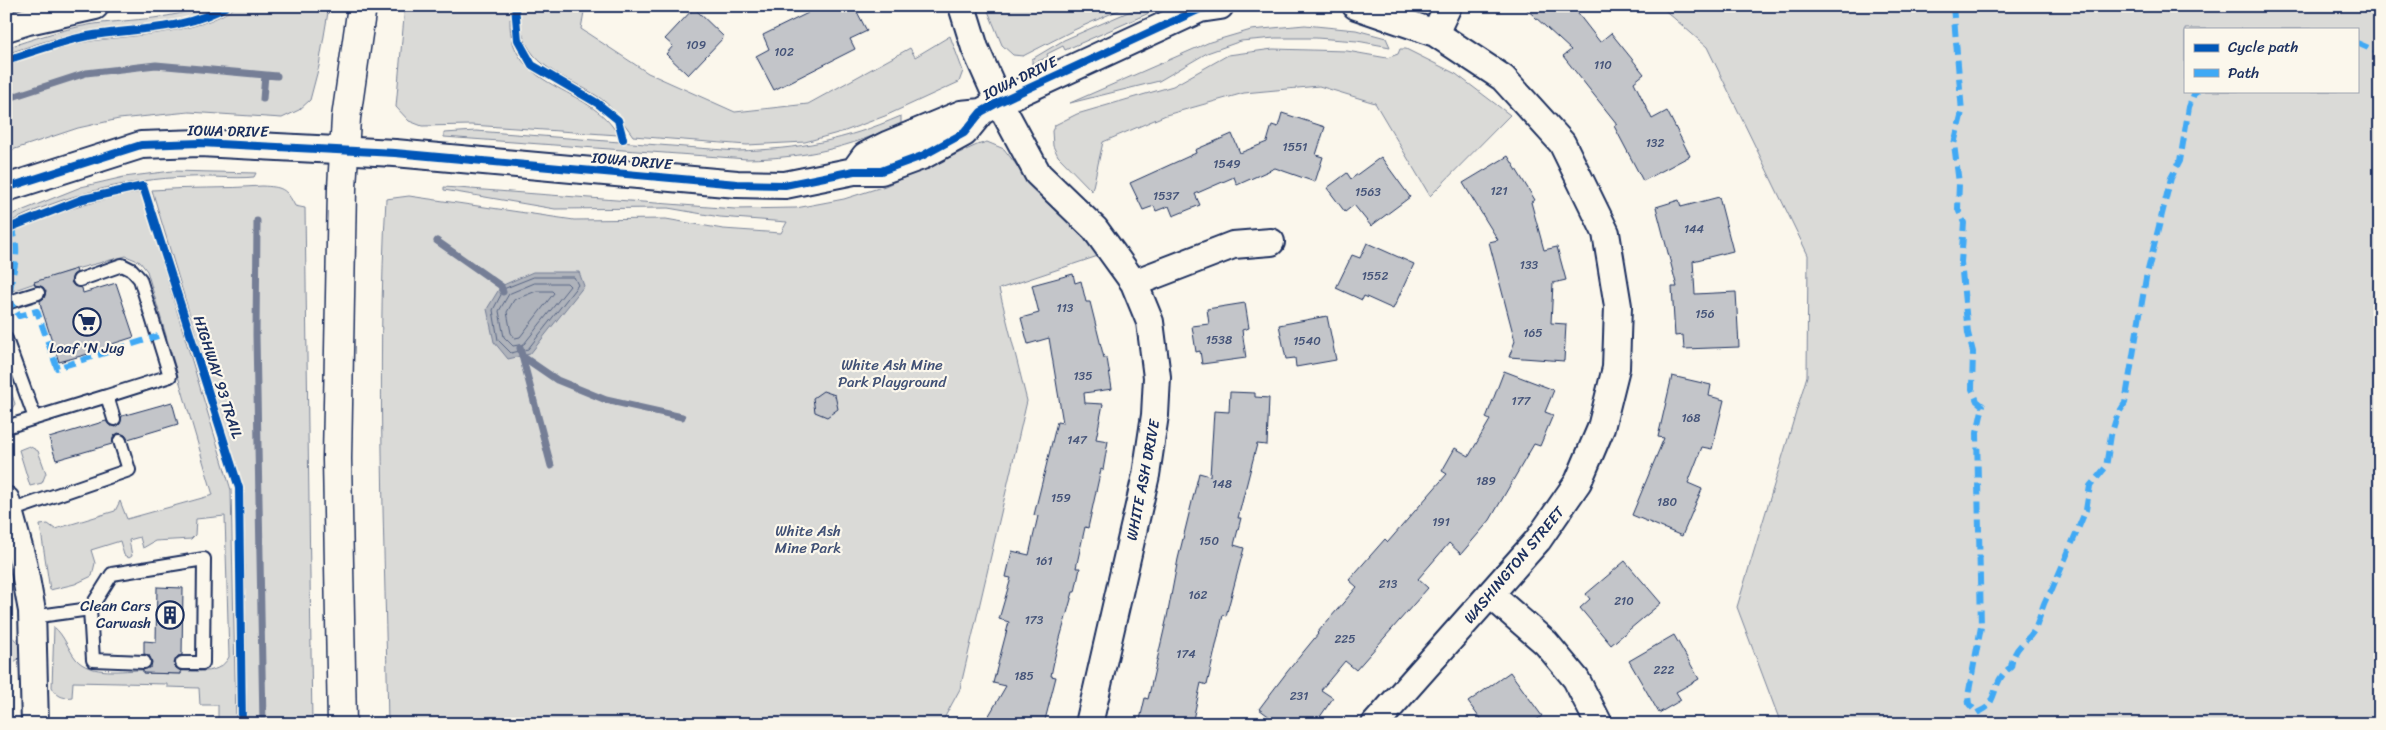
<svg xmlns="http://www.w3.org/2000/svg" width="2386" height="730" viewBox="0 0 2386 730" font-family="Sriracha,sans-serif">
  <rect width="100%" height="100%" fill="#fbf7ec"/>
  <filter id="ink" filterUnits="userSpaceOnUse"><feTurbulence type="fractalNoise" baseFrequency=".02" numOctaves="2"/><feDisplacementMap in="SourceGraphic" scale="10" xChannelSelector="R" yChannelSelector="G"/><feConvolveMatrix kernelMatrix="1 2 1 2 8 2 1 2 1" color-interpolation-filters="sRGB"/></filter>
  <g filter="url(#ink)">
    <path fill="#dadad7" stroke="#7a849a" fill-rule="evenodd" d="M202,6h15c-38,21 -86,19 -129,25 -28,5 -55,14 -82,23v-6c27,-9 54,-18 82,-23 36,-6 80,-4 114,-19z
      M237,6h92l-10,60 -9,34 -11,10 -17,8 -93,-6 -70,7 -41,9 -72,24v-87c23,-7 46,-16 69,-21 51,-11 119,-6 162,-38z
      M405,6h180l-4,23 67,44 87,39 73,-8 102,-56 5,9 35,-21 13,35 -4,11 -74,34 -40,15 -40,11 -58,3 -114,-9c-10,-14 -19,-28 -33,-38 -34,-23 -75,-30 -80,-77l-10,-2c-2,72 80,65 108,116l-147,-10 -49,1 -13,-5 -13,-14z
      M986,6h142l-54,24 -51,26 -10,-1 -11,-10z
      M1142,6h23l-100,44 -2,-4 -16,8 1,3 -16,7v-5l32,-19z
      M1660,6h720v718h-599l-44,-117 70,-231 1,-121 -101,-208zM2185,29h172v62h-172z
      M1305,25l51,5 30,8 4,9 -33,-6 -41,-3h-41l-34,3 -34,12 -48,28 -89,22 140,-61 41,-12z
      M1273,49l74,2 40,7 11,-4 2,-5h6l50,25 54,41 -80,81 -55,-93 -56,-17 -75,7 -78,22 -63,27 -11,49 -34,-35 -5,-10 -1,-15 3,-6 22,-11 96,-28 55,-31z
      M901,116v8c-53,24 -96,34 -154,35l-303,-22v-4l32,-2 261,20c63,-2 106,-10 164,-35z
      M987,142l17,7 37,48 38,36 19,23 -99,33 28,112 -67,288 -19,35h-553c-3,-175 -12,-350 -2,-525l23,-3 165,24 92,-1 57,10 58,4 6,-11 -67,-5 -52,-9 -113,1 -111,-19v-3l291,22 61,-1 48,-9 41,-13 92,-41z
      M172,171l84,2 -2,4c-21,2 -43,-1 -65,0 -63,2 -126,18 -183,47v-7l75,-30 43,-10z
      M262,186c20,1 24,2 33,20l10,2 7,516h-65l-3,-230 -92,-304c37,-3 74,-1 110,-4z
      M141,192l90,298 5,234h-18v-19h-18l-1,-17 -32,-1v-3l-94,-2 -1,15c-10,2 -15,-1 -20,-10l2,-60c10,8 14,22 22,32 14,17 48,11 67,11l1,3 37,1v-3c19,0 38,4 48,-14l-4,-141 -29,3 -1,16 -4,4 -36,2 -12,7 -3,-11 -11,3 3,16 -3,2 -5,-3 -4,-14 -29,9 4,13 -3,13 -17,8 -25,6 -10,-65 8,-1 7,5 60,-18 5,-10 7,18 86,-24 -66,-224 -7,-9 -14,-6 -50,13 -70,24v-58c42,-21 89,-35 135,-43z
      M6,376l9,28 -5,7 -4,1z
      M29,446l9,5 8,22 -4,10 -12,3 -11,-36z
      M6,634c11,5 14,10 16,22l-16,12z"/>
    <path fill="#afb3bb" stroke="#747e96" d="M533,272h46l5,14 -54,68 -22,5 -14,-17 -7,-33 14,-23z"/>
    <g fill="none" stroke-linecap="round" stroke-linejoin="round">
      <path stroke="#566483" stroke-width="1" d="M534,277h40l4,8 -50,64 -17,4 -13,-13 -5,-30 11,-21z
        M535,283h32l3,3 -46,58 -11,2 -9,-9 -5,-26 10,-17z
        M537,291h15l2,2 -34,44 -5,1 -4,-5 -4,-21 7,-12z"/>
      <path stroke="#747e96" stroke-width="7" d="M6,99l80,-26 70,-8 121,11
        M263,99l2,-24
        M257,221l-1,114 7,389
        M437,241l64,45 2,6
        M520,348l31,118
        M522,356l35,24 49,20 76,17"/>
    </g>
    <path fill="#c3c5c9" stroke="#1b2f5e" d="M804,6h50l13,25 -17,8 5,10 -81,41 -18,-34 13,-7 -6,-14 45,-22z
      M1523,6h49l28,36 11,-9 33,41 -10,8 18,37 15,-8 23,45 -47,25 -29,-55 3,-2 -54,-68 8,-6z
      M694,8l30,29 -36,38 -22,-21 7,-8 -8,-7z
      M1282,113l43,14 -9,28 7,2 -8,25 -40,-14 -38,17 -3,-8 -39,17 5,11 -27,11 -4,-10 -13,5 -2,-5 -11,4 -13,-27 66,-30 -1,-3 37,-16 8,19 27,-11 5,-17 6,2z
      M1508,156l27,44 -4,2 13,48 13,-3 9,33 -13,3 -2,40 15,1 -2,37 -55,-4 6,-16 -26,-99 9,-2 -35,-57z
      M1381,157l29,40 -39,29 -17,-21 -9,7 -18,-24 20,-15 4,6z
      M1719,197l14,54 -40,10 2,33 41,-2 3,55 -55,2 -1,-14 -8,1 -3,-49h5l-21,-80 23,-7 2,7z
      M1367,243l47,21 -21,45 -29,-13 -2,4 -26,-12 16,-33 8,3z
      M76,269l1,3 -4,3 -2,7 3,4 8,2 1,5 33,-10 18,54 -25,8 1,3 -51,14 -18,-55 -1,-6 4,-3 2,-7 -3,-4 -8,-2 -1,-3z
      M1073,274l2,9 6,-2 5,21h4l14,56h3l5,31 -28,4 1,10 18,1 -7,35 12,2 -5,29 -2,-1 -13,59 -3,-1 -9,41h4l-5,24h-2l-18,64 -4,20 5,1 -12,47h-60l22,-38 -13,-3 16,-61 -10,-3 12,-41 -5,-1 6,-26 17,4 9,-39 -4,-1 23,-93 6,1 -14,-85 -21,6 -7,-26 18,-5 -7,-28z
      M1245,303l4,25 -7,2 4,28 -44,6 -2,-13 -4,1 -4,-26 17,-2 -2,-15z
      M1327,316l9,44 -40,7 -1,-9 -9,1 -7,-34z
      M1504,371l50,19 -9,22 8,3 -13,31 -6,-2 -44,76 -29,34 -12,-11 -31,36 10,9 -72,82 -11,-9 -24,29 12,8 -18,26h-36l-20,-15 28,-37 31,-38 -1,-1 40,-46 -8,-7 36,-41 3,3 59,-68 -5,-3 13,-23 14,8 21,-36 -4,-2z
      M1672,376l39,9 -2,11 15,4 -12,49 -10,-2 -14,36 14,6 -20,47 -50,-21 32,-77 -6,-1z
      M823,391l12,4 3,14 -11,8 -12,-5 -2,-14z
      M1230,392l25,1v4l14,1 -2,47 -10,-1 -19,74h3l-7,27 10,3 -18,68 -3,-1 -16,70 -6,-2 -9,41h-53l6,-26 3,1 19,-82 11,-58 21,-86 11,3 4,-65 15,1z
      M172,402l6,22 -50,15 -3,-4 -7,-2 -4,3 -2,8 -56,16 -7,-22 57,-17 3,4 7,2 4,-3 2,-8z
      M1625,561l36,42 -50,42 -31,-37 10,-9 -4,-5z
      M157,587l26,1 -1,67 -4,1 -4,7 1,4 6,4v3l-38,-1v-3l8,-3 1,-5 -3,-7 -5,-1v-13l12,1z
      M1674,635l25,44 -23,13 5,8 -22,13 -30,-52z
      M1510,672l32,44 -11,8h-47l-16,-22z"/>
    <g fill="none" stroke-linecap="round" stroke-linejoin="round">
      <g stroke="#1b2f5e" stroke-width="16">
        <path id="service" d="M79,280l43,-15 10,5 8,9 30,97 -63,20
          M6,303l32,-10
          M6,339l29,79
          M6,427l101,-31 7,23
          M10,511l119,-41 -9,-29
          M90,609l3,51 51,2
          M32,617l58,-8 22,-35 92,-15 -1,104h-21"/>
      </g>
      <g stroke="#1b2f5e" stroke-width="30">
        <path id="minor" d="M962,6l13,42 24,54 39,72 57,55 39,54 16,39 7,55 -2,38 -9,60 -57,249
          M1356,6l79,27 68,45 59,65 44,90 12,73 -2,62 -15,60 -23,54 -40,58 -163,184
          M6,28l22,-7 67,-15
          M1435,33l13,-27
          M854,171l11,-15 24,-12 72,-30 20,-2
          M6,188l135,-43 59,-2 195,10 342,31 48,1 69,-14h27l41,-15 42,-23 17,-21 18,-10 201,-93 20,-3
          M1134,283l99,-38 38,-3
          M6,500l17,62 9,49 3,113
          M1491,595l55,48 30,36 23,45"/>
      </g>
      <g stroke="#1b2f5e" stroke-width="31">
        <path id="trunk" d="M342,724l-5,-265 5,-271 4,-70 16,-112"/>
      </g>
      <use href="#service" stroke="#fbf7ec" stroke-width="12"/>
      <use href="#minor" stroke="#fbf7ec" stroke-width="26"/>
      <use href="#trunk" stroke="#fbf7ec" stroke-width="28"/>
      <path stroke="#3fa9f5" stroke-width="6" stroke-dasharray="12 6" stroke-linecap="butt" d="M1953,6l9,106 -8,32 5,39 -1,26 6,14 -3,39 7,71 5,19 -1,37 5,12 6,5 -6,27 4,194 -13,69 1,8 8,9c3,-2 9,-4 11,-7 10,-14 6,-27 23,-39 4,-25 17,-23 25,-40 6,-14 6,-25 16,-37l34,-80 4,-24 16,-19 5,-32 6,-19 8,-13 21,-125 25,-100 9,-17 9,-54 5,-13 4,-3
        M2357,43l23,10
        M11,226c12,28 0,45 -2,73l10,17 18,-5 20,57 101,-32"/>
      <g stroke="#fbf7ec" stroke-width="11">
        <path id="cycleway" d="M515,6l3,34 14,25 65,38 21,17 5,19
          M6,60c27,-8 55,-19 82,-24 48,-8 96,-5 139,-30
          M6,188l135,-43 59,-2 195,10 342,31 48,1 69,-14h27l41,-15 42,-23 17,-21 18,-10 201,-93 20,-3
          M6,229l77,-30 60,-13 96,302 3,236"/>
      </g>
      <use href="#cycleway" stroke="#0057b8" stroke-width="8"/>
    </g>
  </g>
  <defs>
    <g id="supermarket-ring" transform="scale(1.4375)"><circle r="9.5" fill="#fbf7ec" stroke="#1b2f5e" stroke-width="1.5"/><path d="M-6-5.5h2.5l.6 2H6L4.5 2H-2.5L-4.4-4H-6ZM-1.5 3.2a1.3 1.3 0 1 0 .1 0ZM3 3.2a1.3 1.3 0 1 0 .1 0Z" fill="#1b2f5e"/></g>
    <g id="building-ring" transform="scale(1.4375)"><circle r="9.5" fill="#fbf7ec" stroke="#1b2f5e" stroke-width="1.5"/><path d="M-4-6H4V6H1V3H-1V6H-4ZM-2.5-4.3h1.7v1.8h-1.7ZM.8-4.3h1.7v1.8H.8ZM-2.5-1h1.7V.8h-1.7ZM.8-1h1.7V.8H.8Z" fill="#1b2f5e"/></g>
  </defs>
  <g fill-rule="evenodd">
    <use href="#supermarket-ring" x="87" y="322"/>
    <use href="#building-ring" x="170" y="615"/>
  </g>
  <g text-anchor="middle" stroke-width="4.5" stroke-linejoin="round" paint-order="stroke">
    <g font-size="12" fill="#455479">
      <text x="696" y="49">109</text>
      <text x="784" y="56">102</text>
      <text x="1603" y="69">110</text>
      <text x="1655" y="147">132</text>
      <text x="1295" y="151">1551</text>
      <text x="1227" y="168">1549</text>
      <text x="1499" y="195">121</text>
      <text x="1368" y="196">1563</text>
      <text x="1166" y="200">1537</text>
      <text x="1694" y="233">144</text>
      <text x="1529" y="269">133</text>
      <text x="1375" y="280">1552</text>
      <text x="1065" y="312">113</text>
      <text x="1705" y="318">156</text>
      <text x="1533" y="337">165</text>
      <text x="1219" y="344">1538</text>
      <text x="1307" y="345">1540</text>
      <text x="1083" y="380">135</text>
      <text x="1521" y="405">177</text>
      <text x="1691" y="422">168</text>
      <text x="1077" y="444">147</text>
      <text x="1486" y="485">189</text>
      <text x="1222" y="488">148</text>
      <text x="1061" y="502">159</text>
      <text x="1667" y="506">180</text>
      <text x="1441" y="526">191</text>
      <text x="1209" y="545">150</text>
      <text x="1044" y="565">161</text>
      <text x="1388" y="588">213</text>
      <text x="1198" y="599">162</text>
      <text x="1624" y="605">210</text>
      <text x="1034" y="624">173</text>
      <text x="1345" y="643">225</text>
      <text x="1186" y="658">174</text>
      <text x="1664" y="674">222</text>
      <text x="1024" y="680">185</text>
      <text x="1299" y="700">231</text>
    </g>
    <g font-size="15" fill="#1b2f5e" stroke="#fbf7ec">
      <text transform="translate(1020 78) rotate(-26)" y="5">IOWA DRIVE</text>
      <text transform="translate(228 131) rotate(1)" y="5">IOWA DRIVE</text>
      <text transform="translate(632 161) rotate(5)" y="5">IOWA DRIVE</text>
      <text transform="translate(218 377) rotate(72)" y="5">HIGHWAY 93 TRAIL</text>
      <text transform="translate(1143 480) rotate(-79)" y="5">WHITE ASH DRIVE</text>
      <text transform="translate(1514 565) rotate(-50)" y="5">WASHINGTON STREET</text>
    </g>
    <g font-size="15" fill="#1b2f5e" stroke="#fbf7ec">
      <text x="87" y="353">Loaf 'N Jug</text>
      <text x="151" y="611" text-anchor="end">Clean Cars<tspan x="151" dy="17">Carwash</tspan></text>
    </g>
    <g font-size="15" fill="#415176" stroke="#fbf7ec">
      <text x="892" y="370">White Ash Mine<tspan x="892" dy="17">Park Playground</tspan></text>
      <text x="808" y="536">White Ash<tspan x="808" dy="17">Mine Park</tspan></text>
    </g>
  </g>
  <rect width="2386" height="730" fill="none" stroke="#fbf7ec" stroke-width="25"/>
  <rect x="12" y="12" width="2361" height="705" fill="none" stroke="#1b2f5e" stroke-width="2" filter="url(#ink)"/>
  <rect x="2184" y="28" width="175" height="65" fill="#fbf7ec" stroke="#a1a7b3"/>
  <rect x="2194" y="44" width="25" height="8" fill="#0057b8" stroke="#a1a7b3"/>
  <text x="2228" y="52" font-size="15" fill="#1b2f5e">Cycle path</text>
  <rect x="2194" y="69" width="25" height="8" fill="#3fa9f5" stroke="#a1a7b3"/>
  <text x="2228" y="78" font-size="15" fill="#1b2f5e">Path</text>
</svg>
